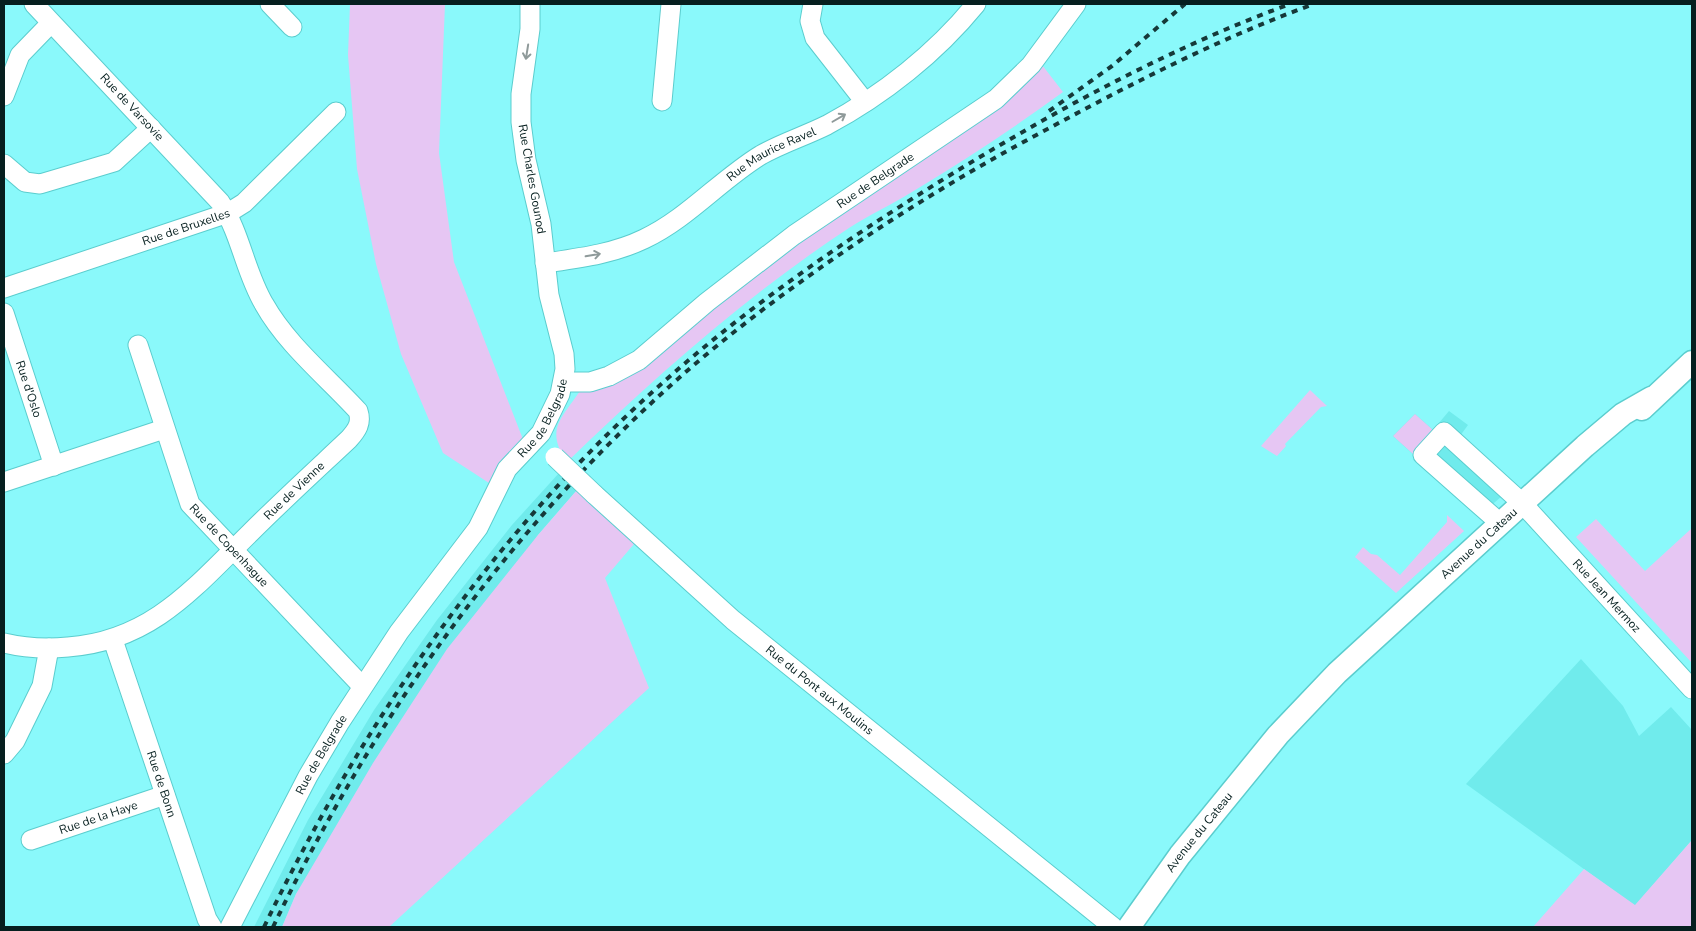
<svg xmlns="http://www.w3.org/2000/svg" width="1696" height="931" viewBox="0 0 1696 931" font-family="'Nunito Sans',sans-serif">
  <rect width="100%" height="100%" fill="#8af9fb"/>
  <path fill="#70ebec" d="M1449,411l19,14 -8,11 56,48 -36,31 -87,-79 22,-22 18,16z
    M559,473l18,17 -39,45 -242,359 -14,33h-28l54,-107 66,-110 63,-90 75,-95z
    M1581,659l42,47 16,30 32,-29 21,23v110l-57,66 -169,-122z"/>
  <path fill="#e6c6f3" d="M350,4h95l-6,149 15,109 70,180 -35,41 -46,-30 -42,-99 -25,-90 -19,-95 -9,-114z
    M1039,61l24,31c-49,36 -100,69 -151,100 -21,13 -43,23 -63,36 -102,67 -194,149 -282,234 -22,-32 -6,-43 13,-71l20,-6z
    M1310,390l17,16 -6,1 -36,37 1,2 -9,10 -16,-10z
    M1415,414l18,16 -20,24 -20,-18z
    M577,490l57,54 -29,34 44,110 -260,239h-107l14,-33 77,-131 74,-114 91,-114z
    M1447,515l17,16 -68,62 -41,-36 8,-10 8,7 6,1 23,20 47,-53z
    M1596,519l49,52 47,-43v135l-116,-126z
    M1692,840v56l-2,2 2,3v26h-159l51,-58 51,36z"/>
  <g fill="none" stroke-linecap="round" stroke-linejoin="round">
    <g stroke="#5bcdce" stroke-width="21">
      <g id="minor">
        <path d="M270,4l22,23"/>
        <path d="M813,4l-3,17 5,17 50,64"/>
        <path d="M4,96l16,-41 31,-32"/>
        <path d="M662,101l9,-97"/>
        <path d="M4,164l21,18 15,2 74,-22 37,-34"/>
        <path id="s1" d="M545,263c34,-5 68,-9 99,-24 43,-20 76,-59 117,-84 21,-12 44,-19 66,-30 56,-30 109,-72 149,-121"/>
        <path id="s2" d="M4,288l224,-75 16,-10 92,-91"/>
        <path id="s3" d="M4,313l50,153"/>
        <path id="s4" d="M138,345l52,159 172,182"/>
        <path id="s5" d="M563,382h27l19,-6 30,-16 68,-58 87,-67 202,-136 35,-34 45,-61"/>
        <path d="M4,482l160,-53"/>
        <path id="s6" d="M594,494l139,126 380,307"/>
        <path id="s7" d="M1500,523l-77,-68 21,-23 78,71 170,186"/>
        <path id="s8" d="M113,640l94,279 5,8"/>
        <path id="s9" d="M4,643c21,5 43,6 64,4 83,-6 126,-59 182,-114 32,-32 66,-63 99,-94 8,-9 13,-16 9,-28 -31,-34 -71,-66 -94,-107 -19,-32 -23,-70 -44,-102l-186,-198"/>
        <path d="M4,754l11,-13 27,-55 7,-38"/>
        <path id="s10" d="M31,840l134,-45"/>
        <path id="s11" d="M230,927l78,-151 32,-54 59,-90 79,-104 29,-59 34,-36 19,-39 5,-25 -1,-15 -15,-59 -8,-71 -15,-64 -5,-38v-28l9,-65v-25"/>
      </g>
    </g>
    <g stroke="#5bcdce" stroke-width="25">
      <g id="major">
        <path d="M1642,409l50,-47"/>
        <path id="s12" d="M1129,927l51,-72 98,-120 59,-62 248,-227 38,-32 28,-16"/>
      </g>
    </g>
    <use href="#minor" stroke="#fff" stroke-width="19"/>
    <use href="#major" stroke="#fff" stroke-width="22"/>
    <path stroke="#163939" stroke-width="4" stroke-dasharray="6 6" stroke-linecap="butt" d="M1049,111l63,-45 73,-62
      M264,927c101,-209 236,-404 412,-556 84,-73 177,-136 271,-194 109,-67 223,-129 343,-173
      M273,927c99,-207 235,-398 407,-550 98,-86 222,-168 336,-231 98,-53 193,-104 298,-142"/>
    <g stroke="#5bcdce" stroke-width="21" stroke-linecap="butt">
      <path id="minor-bridge" d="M555,457l39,37"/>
    </g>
    <use href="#minor-bridge" stroke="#fff" stroke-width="19"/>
  </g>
  <defs><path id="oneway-shaft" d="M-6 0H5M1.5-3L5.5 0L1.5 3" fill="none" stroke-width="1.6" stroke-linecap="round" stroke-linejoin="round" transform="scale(1.25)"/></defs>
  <g stroke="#8f9a9a">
    <use href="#oneway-shaft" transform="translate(527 52) rotate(99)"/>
    <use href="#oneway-shaft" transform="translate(839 118) rotate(-30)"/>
    <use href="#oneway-shaft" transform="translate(593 255) rotate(-10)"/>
  </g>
  <g text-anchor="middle" stroke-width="4" stroke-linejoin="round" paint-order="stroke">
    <g font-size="12" fill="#061f1f" stroke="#fff">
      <text transform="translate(132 107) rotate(47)" y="4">Rue de Varsovie</text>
      <text dy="4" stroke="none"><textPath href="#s1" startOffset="256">Rue Maurice Ravel</textPath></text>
      <text transform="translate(532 179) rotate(80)" y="4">Rue Charles Gounod</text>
      <text dy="4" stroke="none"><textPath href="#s5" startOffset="378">Rue de Belgrade</textPath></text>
      <text dy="4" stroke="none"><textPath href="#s2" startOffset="192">Rue de Bruxelles</textPath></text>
      <text dy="4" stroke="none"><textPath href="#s3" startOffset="80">Rue d'Oslo</textPath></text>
      <text dy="4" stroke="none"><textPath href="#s11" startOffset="600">Rue de Belgrade</textPath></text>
      <text dy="4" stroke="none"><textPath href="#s9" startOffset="346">Rue de Vienne</textPath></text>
      <text dy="4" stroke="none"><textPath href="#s12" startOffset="521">Avenue du Cateau</textPath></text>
      <text dy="4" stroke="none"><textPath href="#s4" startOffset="224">Rue de Copenhague</textPath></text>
      <text dy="4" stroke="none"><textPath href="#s7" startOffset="365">Rue Jean Mermoz</textPath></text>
      <text dy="4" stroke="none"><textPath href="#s6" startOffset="299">Rue du Pont aux Moulins</textPath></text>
      <text dy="4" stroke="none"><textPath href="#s11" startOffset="195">Rue de Belgrade</textPath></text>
      <text dy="4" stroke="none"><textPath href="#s8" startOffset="152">Rue de Bonn</textPath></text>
      <text dy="4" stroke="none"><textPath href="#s10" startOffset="71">Rue de la Haye</textPath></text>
      <text dy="4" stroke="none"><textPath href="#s12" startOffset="118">Avenue du Cateau</textPath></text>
    </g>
  </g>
  <rect width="1696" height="931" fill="none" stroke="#061f1f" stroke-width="10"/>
</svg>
